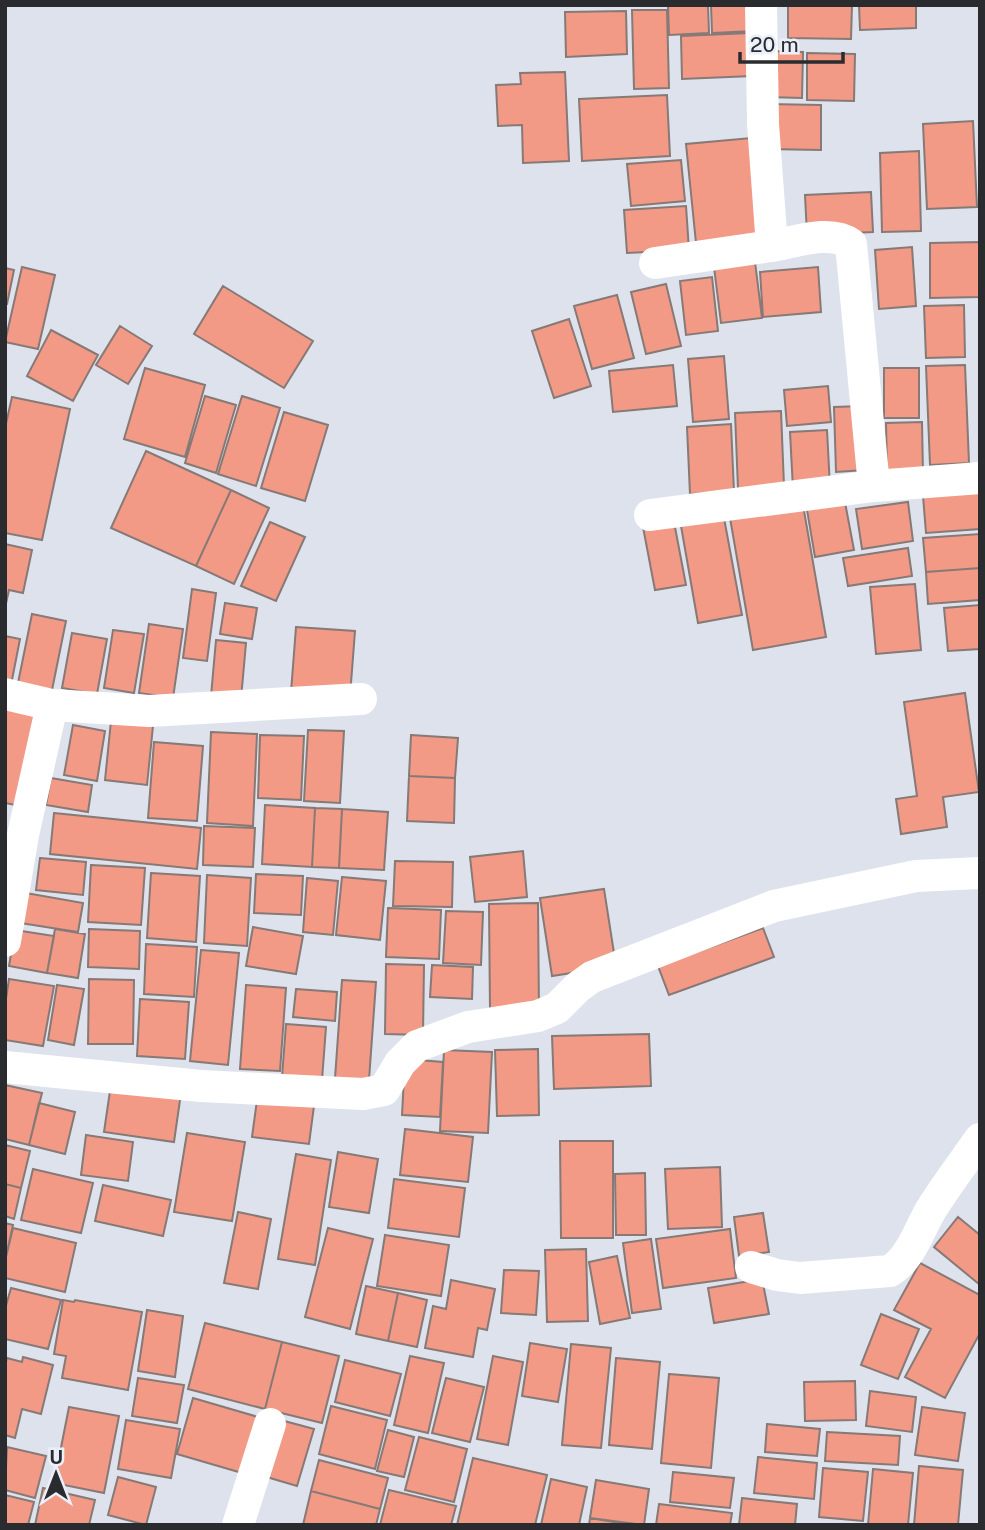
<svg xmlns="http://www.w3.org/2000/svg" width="985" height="1530" viewBox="0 0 985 1530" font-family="'Public Sans',sans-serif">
  <rect width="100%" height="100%" fill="#dde2ed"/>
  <path fill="#f39a86" stroke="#867976" stroke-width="2" d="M668,5h40l1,28 -40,2z
    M711,5h44v26l-43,2z
    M788,5h64l-1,34 -63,-1z
    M859,5h57v23l-56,2z
    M632,10h35l2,78 -35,1z
    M626,11l1,43 -61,3 -1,-45z
    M750,33l2,43 -70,3 -1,-43z
    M766,51l37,1 -1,46 -36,-1z
    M807,53l48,1 -1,47 -47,-1z
    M565,72l4,89 -46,2 -1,-38 -24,1 -2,-41 25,-1 -1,-11z
    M667,95l3,61 -88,5 -3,-62z
    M767,104l54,1v45l-55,-1z
    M973,121l4,86 -50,2 -4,-85z
    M751,138l10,99 -65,6 -10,-99z
    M919,151l2,80 -39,1 -2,-79z
    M681,160l4,41 -54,5 -4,-42z
    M871,192l2,40 -66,3 -2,-40z
    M686,206l3,44 -62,3 -3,-43z
    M980,242v55l-50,1v-55z
    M912,247l4,59 -37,3 -4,-59z
    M754,254l8,64 -41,5 -8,-64z
    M22,267l33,8 -17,74 -33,-7z
    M818,267l3,45 -58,5 -3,-45z
    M5,268l9,2 -7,34h-2z
    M712,277l6,54 -32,4 -6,-54z
    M666,284l15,62 -35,8 -15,-62z
    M223,286l90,55 -29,47 -90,-54z
    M617,295l17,63 -42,11 -18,-63z
    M964,305l1,52 -39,1 -2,-52z
    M569,319l22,67 -37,12 -22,-67z
    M120,326l32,20 -24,38 -32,-19z
    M51,330l47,25 -25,46 -46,-25z
    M724,356l5,63 -36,3 -5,-63z
    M673,365l4,41 -64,6 -4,-41z
    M965,365l4,98 -39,2 -4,-99z
    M145,368l60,17 -20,72 -61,-18z
    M884,368h35v50h-35z
    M828,386l3,36 -44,4 -3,-36z
    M205,396l31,9 -20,68 -31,-10z
    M242,396l38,12 -24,78 -38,-12z
    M12,397l58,12 -28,131 -37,-7v-105z
    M863,406l2,64 -29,2 -2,-65z
    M781,411l3,75 -46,3 -3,-76z
    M284,412l44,13 -23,76 -44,-13z
    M922,422l1,52 -36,1 -1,-52z
    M731,424l3,68 -44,2 -3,-67z
    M827,430l3,57 -37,2 -3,-57z
    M146,451l85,39 -35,76 -85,-38z
    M231,490l38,18 -35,76 -38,-18z
    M980,492v37l-54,4 -3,-37z
    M844,497l10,53 -39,7 -9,-53z
    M908,502l5,39 -51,8 -6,-40z
    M803,505l23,132 -73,13 -23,-132z
    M724,518l18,97 -44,8 -17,-97z
    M270,522l35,15 -29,64 -35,-15z
    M674,522l12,63 -31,5 -12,-63z
    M980,534v34l-54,4 -3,-34z
    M5,544l27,6 -9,43 -14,-3 -4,18z
    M908,548l4,28 -64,10 -5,-28z
    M980,568v32l-52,4 -2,-32z
    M915,584l6,66 -45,4 -6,-67z
    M192,589l24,4 -9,68 -24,-3z
    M225,603l32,5 -5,31 -32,-5z
    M980,605v44l-32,2 -4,-43z
    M32,614l34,7 -14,69 -34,-7z
    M149,624l34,5 -10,69 -34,-5z
    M296,627l59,4 -5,65 -59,-4z
    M113,630l31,4 -10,59 -30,-5z
    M72,633l35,6 -10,55 -35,-6z
    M5,636l15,3 -9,46 -6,-1z
    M216,640l30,3 -5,56 -30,-3z
    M965,693l14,99 -36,5 4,30 -46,7 -5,-35 21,-3 -13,-94z
    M5,708l40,8 -19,91 -21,-4z
    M111,721l42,5 -6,59 -42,-5z
    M73,725l32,6 -8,50 -33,-6z
    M308,730l36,1 -4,72 -36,-2z
    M211,732l46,2 -4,92 -46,-3z
    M260,735l44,1 -3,64 -43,-2z
    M411,735l47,3 -3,40 -46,-2z
    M154,742l49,4 -6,75 -49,-3z
    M409,776l46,2 -1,45 -47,-2z
    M51,778l41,7 -4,27 -42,-7z
    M265,805l50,3 -3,59 -50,-3z
    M315,808l27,1 -3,59 -27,-1z
    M342,809l46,3 -4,58 -45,-2z
    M54,813l147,15 -4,41 -147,-15z
    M204,826l51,2 -2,39 -50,-2z
    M523,851l4,46 -52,5 -5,-45z
    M40,858l46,4 -3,33 -47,-5z
    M395,861l58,1 -1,45 -59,-1z
    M91,865l54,3 -4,57 -53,-3z
    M151,873l49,3 -4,66 -49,-4z
    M256,874l47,2 -2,39 -47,-2z
    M207,875l44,3 -4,68 -43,-3z
    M342,877l44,4 -6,59 -44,-5z
    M307,878l31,3 -5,54 -30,-3z
    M604,889l12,77 -64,10 -12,-78z
    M26,893l57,10 -5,29 -58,-9z
    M538,903l1,109h-49l-1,-108z
    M388,908l53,2 -2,49 -53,-2z
    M446,911l37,1 -2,53 -38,-2z
    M253,927l50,9 -7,38 -50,-8z
    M763,928l11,29 -105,38 -11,-29z
    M55,929l30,5 -7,44 -31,-5z
    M89,929l51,2 -1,38 -51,-2z
    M15,930l39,6 -7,37 -38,-7z
    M146,944l51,3 -3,50 -50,-3z
    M201,950l38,3 -11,112 -38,-4z
    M386,964l38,1 -1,70 -38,-1z
    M432,965l41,2 -1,32 -42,-2z
    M9,979l45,7 -11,60 -38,-6v-35z
    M89,979l45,1 -1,64h-45z
    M342,980l34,2 -7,98 -34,-2z
    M57,985l27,4 -10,56 -26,-5z
    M246,985l40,3 -6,83 -40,-2z
    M296,989l41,3 -2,29 -42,-4z
    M140,999l49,3 -4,57 -48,-3z
    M286,1024l40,3 -4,53 -40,-3z
    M649,1034l2,52 -97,3 -2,-53z
    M538,1049l1,66 -42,1 -2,-66z
    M444,1050l48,2 -4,81 -48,-2z
    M405,1059l38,3 -3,55 -38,-2z
    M111,1084l70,9 -7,49 -70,-10z
    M5,1085l37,8 -13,52 -24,-6z
    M257,1100l57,6 -5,38 -57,-7z
    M39,1103l36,9 -10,42 -36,-9z
    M405,1129l68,8 -5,45 -68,-7z
    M187,1133l58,9 -13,79 -58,-9z
    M86,1135l47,7 -5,39 -47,-6z
    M560,1141h53v97h-52z
    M5,1145l25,6 -9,37 -16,-4z
    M338,1152l40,7 -9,54 -40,-6z
    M296,1154l35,6 -16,105 -37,-6z
    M720,1167l2,60 -54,2 -3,-60z
    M33,1169l60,14 -12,50 -60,-13z
    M645,1173l1,62h-30l-1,-61z
    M394,1179l71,9 -6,49 -71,-9z
    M5,1184l16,4 -7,31 -9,-3z
    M103,1185l68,15 -8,36 -68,-15z
    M238,1212l33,7 -13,70 -34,-6z
    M763,1213l6,39 -30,4 -5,-39z
    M958,1217l22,18v50l-46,-38z
    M5,1223l8,2 -8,36z
    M13,1228l63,15 -11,49 -60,-14v-17z
    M328,1228l45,11 -23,90 -45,-12z
    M730,1229l6,49 -73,10 -7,-49z
    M385,1235l64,10 -8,51 -64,-10z
    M651,1239l10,70 -29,4 -9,-70z
    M586,1249l2,72 -41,1 -2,-72z
    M617,1256l13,62 -30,6 -11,-62z
    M920,1263l60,32v38l-35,65 -40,-21 26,-48 -37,-19z
    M504,1270l35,1 -3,44 -35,-2z
    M762,1279l7,35 -55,9 -6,-35z
    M451,1280l44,9 -8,41 -9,-2 -5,29 -48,-9 8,-42 13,3z
    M366,1286l32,7 -10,48 -32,-7z
    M11,1288l50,12 -13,49 -43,-10v-30z
    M398,1293l29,7 -10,47 -29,-6z
    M63,1300l11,2 1,-2 67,12 -14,78 -66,-12 4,-22 -12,-2z
    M147,1310l36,6 -8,61 -37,-6z
    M881,1314l38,15 -21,50 -37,-14z
    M205,1323l77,19 -17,67 -77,-20z
    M282,1342l57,14 -17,67 -57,-14z
    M530,1343l37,6 -9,53 -36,-6z
    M571,1344l40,4 -10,100 -39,-3z
    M410,1356l34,7 -16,70 -34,-8z
    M493,1356l30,6 -15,83 -31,-6z
    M23,1357l30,8 -12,49 -19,-5 -7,29 -10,-3v-70l2,-7 15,4z
    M616,1358l44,4 -8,87 -43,-4z
    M345,1360l56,14 -11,42 -55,-14z
    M669,1374l50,4 -8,90 -50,-5z
    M138,1378l46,7 -7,38 -45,-7z
    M446,1378l38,9 -14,55 -38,-9z
    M855,1381l1,39 -51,1 -1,-39z
    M870,1391l46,6 -4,35 -46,-6z
    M193,1398l65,19 -16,56 -65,-19z
    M331,1406l56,14 -12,49 -56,-15z
    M69,1407l50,9 -15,77 -50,-10z
    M922,1407l43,6 -7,48 -43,-6z
    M277,1419l37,10 -17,57 -37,-11z
    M126,1420l54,9 -9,49 -53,-9z
    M767,1424l53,5 -3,27 -52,-4z
    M388,1430l26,7 -10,40 -27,-6z
    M827,1432l73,4 -2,29 -73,-4z
    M419,1437l48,12 -13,53 -49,-12z
    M7,1447l39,9 -11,42 -30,-8z
    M758,1457l59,6 -3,36 -60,-6z
    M473,1458l74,17 -12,50h-78z
    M319,1460l69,18 -8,31 -69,-18z
    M919,1466l44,4 -5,55h-44z
    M823,1468l45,4 -5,49 -44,-4z
    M873,1469l40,4 -5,52h-40z
    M673,1472l61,6 -4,30 -60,-6z
    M118,1477l38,10 -10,38 -38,-10z
    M551,1479l36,8 -8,38h-38z
    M596,1480l53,9 -5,36 -54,-7z
    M43,1488l52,12 -6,25h-54z
    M389,1490l67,16 -5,19h-71z
    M311,1491l69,18 -4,16h-73z
    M5,1495l29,7 -6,23h-23z
    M742,1498l55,6 -2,21h-56z
    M659,1504l73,9 -2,12h-74z
    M590,1518l42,7h-43z"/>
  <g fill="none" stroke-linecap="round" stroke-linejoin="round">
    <path stroke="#fff" stroke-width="32" d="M761,5l2,119 9,122c23,-4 59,-17 79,-2l23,242 106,-8
      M655,263l117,-17
      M650,515l224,-29
      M5,694l47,11 -29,130 -18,106
      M52,705l97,6 212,-12
      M5,1067l196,19 162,8 21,-4 16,-27 17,-17 51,-19 70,-11 19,-8 21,-21 14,-10 182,-71 142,-30 64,-3
      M751,1267l26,8 23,3 90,-7c22,-14 29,-42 42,-63 15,-24 32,-46 48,-69
      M238,1525l32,-101"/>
  </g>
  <rect width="985" height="1530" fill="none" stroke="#292b2f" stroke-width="14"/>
  <g transform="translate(56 1474)" stroke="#eaeffa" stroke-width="5" paint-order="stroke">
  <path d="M0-5L12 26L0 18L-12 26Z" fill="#292b2f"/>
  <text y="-10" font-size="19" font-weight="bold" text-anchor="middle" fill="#292b2f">U</text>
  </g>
  <path d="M740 52v10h103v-10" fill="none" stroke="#292b2f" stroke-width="3.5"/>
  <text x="750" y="52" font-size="21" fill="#292b2f" stroke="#eaeffa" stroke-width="5" paint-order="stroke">20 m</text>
</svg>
